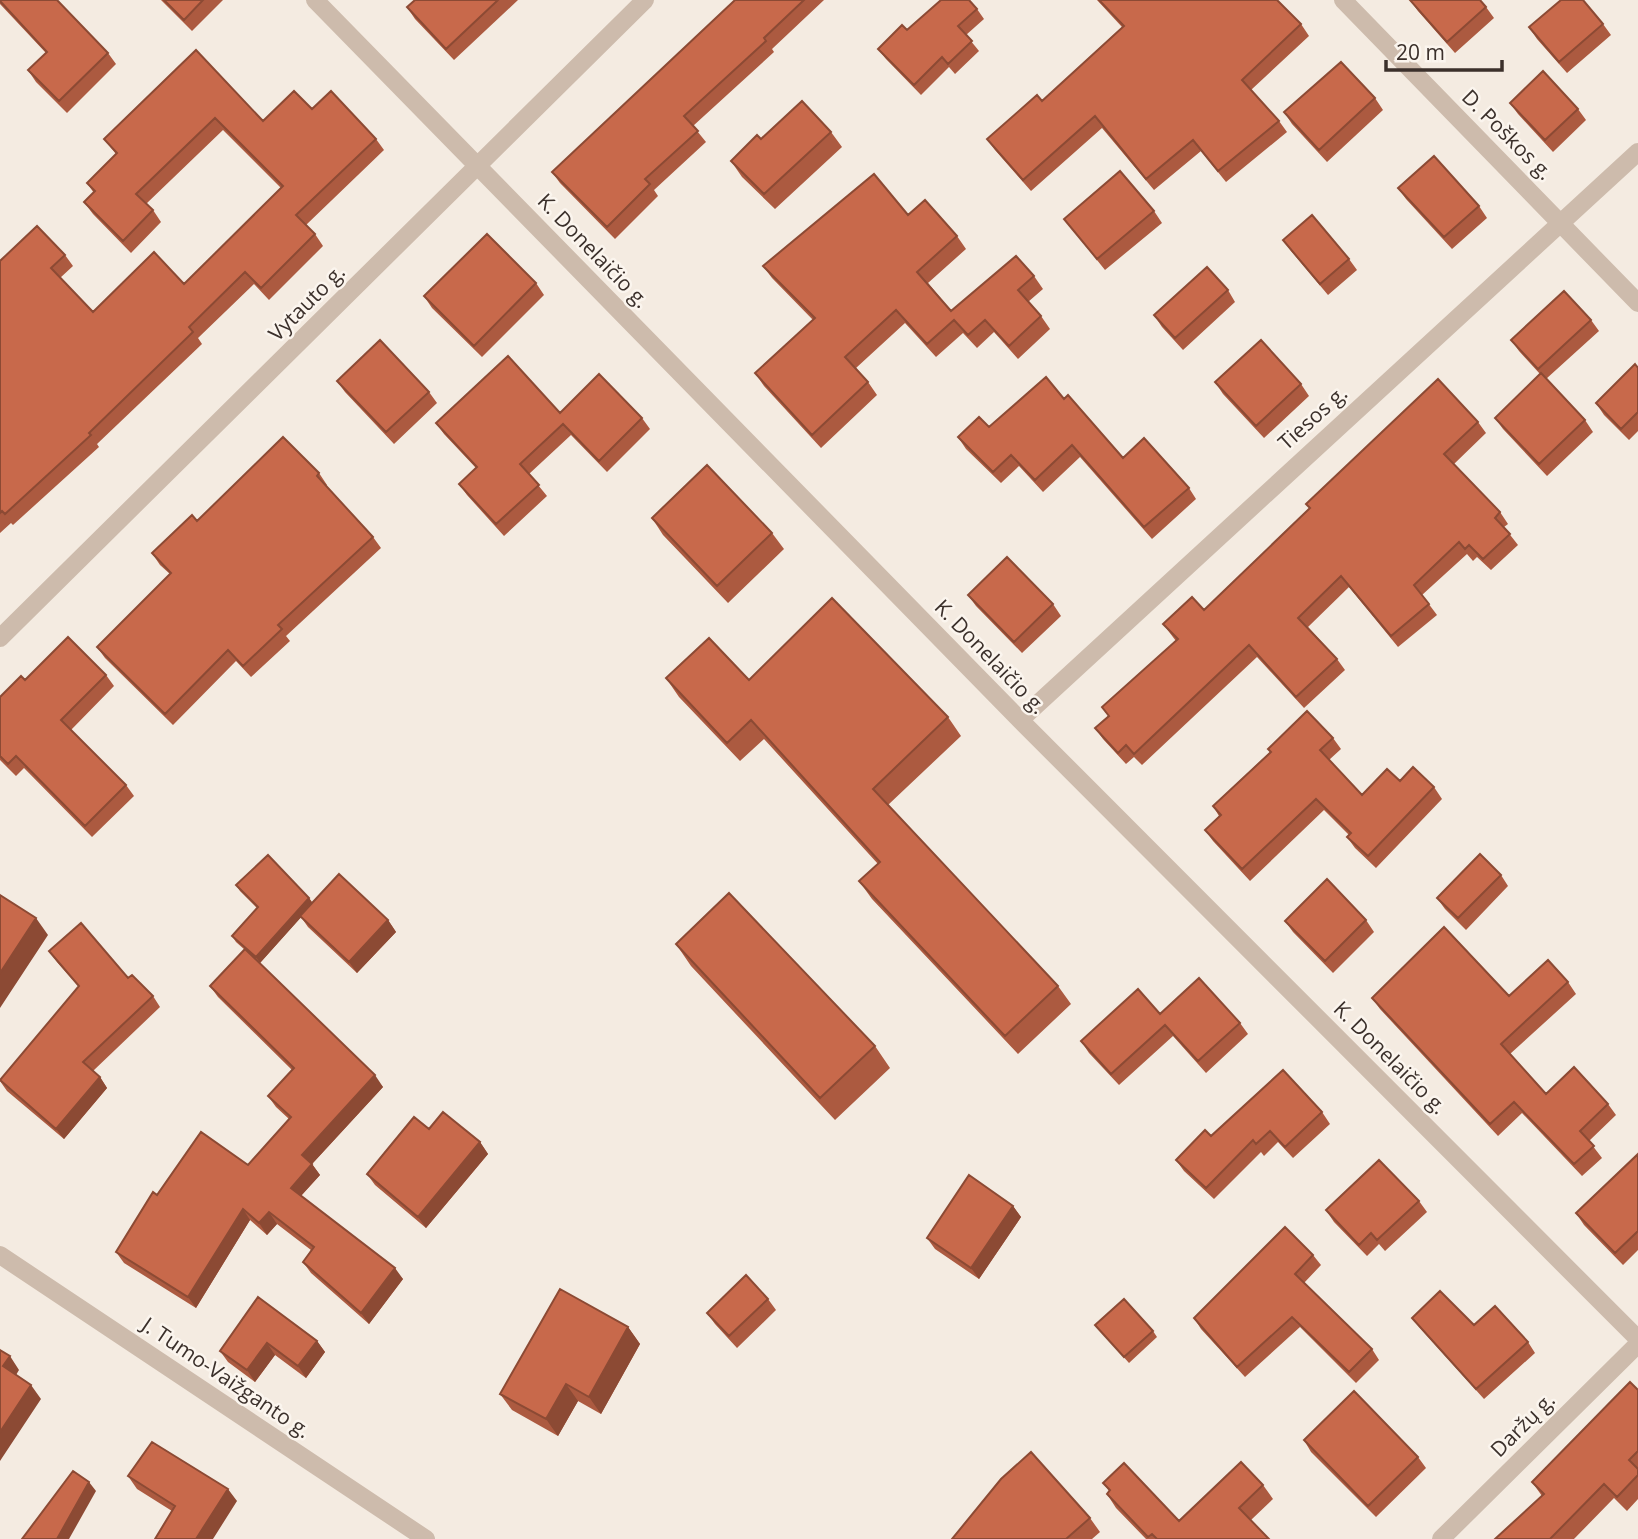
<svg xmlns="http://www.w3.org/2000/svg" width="1638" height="1539" viewBox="0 0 1638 1539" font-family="'Open Sans',sans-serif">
  <rect width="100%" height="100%" fill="#f4ebe1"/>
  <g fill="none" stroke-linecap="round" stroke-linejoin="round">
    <path stroke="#cdbbac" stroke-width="18" d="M315,0l705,720 618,619
      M1343,0l295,303
      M0,638l645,-638
      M1020,720l618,-568
      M0,1255l426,284
      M1441,1539l197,-195"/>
  </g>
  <path fill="#ac5a40" d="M0,0l108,53 8,11 -49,49 -31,-31 -8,-12 18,-17 -46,-49z
    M161,0h62l-31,31z
    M415,0h103l-64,60 -39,-41 -8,-12z
    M735,0h89l-52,49 2,3 -81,74 13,16 -52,48 4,6 -43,43 -55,-56 -8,-11z
    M1097,0h180l24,24 8,12 -58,54 28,31 8,11 -61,50 -25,-31 -47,39 -52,-62 -71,63 -36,-41 -8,-11 55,-38 80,-74z
    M1410,0l76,7 8,11 -39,35 -37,-42z
    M977,9l7,10 -18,16 13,16 -24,23 -6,-7 -28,28 -35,-36 -8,-10 29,-19z
    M1603,24l8,11 -44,38 -30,-34 -8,-12z
    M196,50l67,71 49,-12 64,30 8,11 -78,75 9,9 8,12 -54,54 -15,-16 -56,54 4,6 -105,100 2,3 -86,78 -2,-2 -11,10v-272l65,-6 8,11 -13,12 33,34 91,-28 97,-96 -58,-58 -77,74 7,6 8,12 -30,31 -38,-39 -9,-12 10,-9 -7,-10 29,-29 -12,-15z
    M1375,98l8,12 -56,52 -35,-38 -8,-12z
    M1510,103l68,6 8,11 -33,32 -35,-38z
    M831,132l11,15 -67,62 -33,-32 -11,-16 30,-22z
    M1398,188l81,18 8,12 -35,31 -46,-50z
    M1154,211l8,12 -57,47 -41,-51z
    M908,215l49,21 9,13 -38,34 23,28 83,-35 9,13 -15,13 13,14 9,13 -32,30 -24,-27 -17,16 -14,-15 -27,24 -31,-34 -49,45 12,14 9,13 -56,53 -57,-62 -9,-13 58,-53 -41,-42 -9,-12z
    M1283,240l66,19 8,11 -29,25 -37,-44z
    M536,283l8,12 -62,62 -50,-49 -8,-12z
    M1228,290l7,12 -52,48 -21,-23 -8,-12z
    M1591,320l8,11 -53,48 39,41 8,12 -46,44 -44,-47 -8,-11 45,-44 -21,-23 -8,-11z
    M1638,368v63l-9,9 -25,-25 -8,-12z
    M337,381l92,11 8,11 -43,41 -49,-52z
    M1215,382l86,2 8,12 -45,42 -41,-44z
    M1064,399l59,59 66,30 7,11 -44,40 -72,-82 -37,35 -24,-26 -18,17 -35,-34 -8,-12z
    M560,413l82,5 8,11 -43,43 -36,-37 -42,39 18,22 -43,40 -37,-41 -8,-11 17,-16 -32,-34 -8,-11z
    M1478,422l8,11 -32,31 46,48 8,12 -4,3 14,18 -27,25 -14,-13 -4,4 -6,-7 -45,41 15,20 -39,32 -49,-60 -41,40 29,32 8,11 -41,38 -47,-51 -115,108 -8,-8 -8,7 -23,-25 -8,-11 13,-12 -6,-9 74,-66 -13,-17 41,-14 106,-102 -4,-4z
    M319,473l8,12 -1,1 47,51 8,11 -95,88 4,5 -39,36 -15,-16 -63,64 -68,-67 -8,-11 73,-73 -10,-9 -8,-12 45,-32z
    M652,518l120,15 12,16 -56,54 -65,-68z
    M968,595l85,9 8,12 -39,37 -46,-47z
    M106,675l8,11 -43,44 55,55 8,11 -42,41 -68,-69 -8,8 -16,-16v-63l25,-17z
    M666,678l83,2 199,37 13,19 -73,69 170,181 13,18 -53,50 -146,-155 -13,-18 19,-17 -114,-125 -24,22 -61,-64z
    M1333,738l8,11 -12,11 33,35 38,-14 34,6 8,12 -66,69 -21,-20 -8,-11 2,-2 -25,-25 -74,71 -37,-40 -8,-11 14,-14 -6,-10 57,-54 -2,-3z
    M1501,875l7,11 -42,44 -21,-21 -8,-11z
    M236,885l73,13 3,4 76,18 8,12 -39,41 -49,-46 -7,-10 -41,46 123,124 -71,77 8,11 -19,21 102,83 -34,45 -58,-51 -8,-11 8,-12 -34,-26 -10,11 -17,-15 -54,88 -72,-45 -8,-11 41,-57 91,-30 41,-46 -13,-12 -8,-11 24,-26 -74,-73 -8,-11 35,-36 -9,-8 -4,-6 25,-28 -17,-17z
    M1366,920l8,12 -41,41 -40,-41 -8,-11z
    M676,944l199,102 15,22 -55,52 -144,-154z
    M49,951l79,27 25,18 7,11 -67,64 7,6 7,11 -43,51 -57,-48 -7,-10 79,-94 -22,-25z
    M1568,982l8,12 -66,60 36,40 62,10 8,11 -27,26 13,17 -20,18 -60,-63 -24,23 -118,-127 -8,-11 137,-2z
    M1160,1014l80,9 8,11 -42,39 -33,-37 -54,49 -30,-32 -8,-12z
    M1322,1112l8,12 -37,34 -15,-16 -14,14 -3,-4 -47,47 -30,-28 -8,-11 35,-24z
    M429,1129l51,13 8,12 -62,74 -51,-43 -8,-11z
    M1638,1154v96l-15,15 -39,-40 -8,-12z
    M1419,1201l8,11 -42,39 -6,-7 -12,12 -33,-34 -8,-12z
    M1013,1206l8,11 -42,62 -44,-30 -8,-11z
    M1313,1255l8,10 -17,18 68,66 7,11 -23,23 -56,-56 -55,50 -44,-48 -7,-11z
    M258,1297l59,44 8,11 -19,26 -31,-23 -20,27 -27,-20 -8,-11z
    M768,1299l8,11 -39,38 -22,-24 -8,-11z
    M1412,1318l62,7 54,17 7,11 -51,46 -64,-71z
    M1095,1325l58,6 4,6 -28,26z
    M628,1327l12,17 -39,70 -23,-13 -20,35 -46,-26 -12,-16z
    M1638,1390v109l-11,12 -13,-13 -40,41h-79l47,-43 -10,-14z
    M1304,1440l114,17 8,11 -50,49 -65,-65z
    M128,1476l109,25 -65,10 -35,-22z
    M1103,1483l76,38 84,-36 10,14 -22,21 18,19h-123l-30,-31 -9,-14 2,-3z
    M1090,1518l10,14 -8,7h-140z"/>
  <path fill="#8c4a34" d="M309,898l4,6 -53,59 -4,-6z
    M36,918l12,17 -48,73v-35z
    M388,920l8,12 -39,41 -8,-11z
    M375,1075l8,12 -71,77 8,11 -22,24 -7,-11 11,-33z
    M100,1077l7,11 -43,51 -8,-10z
    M480,1142l8,12 -62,74 -8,-11z
    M1013,1206l8,11 -42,62 -8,-11z
    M243,1209l7,11 -54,88 -8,-11z
    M269,1212l8,12 -10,11 -8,-12z
    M395,1268l8,11 -34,45 -8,-11z
    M628,1327l12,17 -39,70 -12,-17z
    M317,1341l8,11 -19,26 -8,-12z
    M267,1343l8,12 -20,27 -8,-12z
    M10,1356l9,14 -6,10 -10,-14z
    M566,1384l12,17 -20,35 -12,-17z
    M31,1385l10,14 -41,62v-29z
    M89,1482l7,9 -27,48h-12z
    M228,1489l9,12 -24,38h-17z"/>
  <path fill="#c8694b" stroke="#8c4a34" stroke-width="2" d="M0,0h57l51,53 -49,48 -31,-31 19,-18 -47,-51z
    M164,0h39l-19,20z
    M415,0h83l-52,49 -39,-42z
    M735,0h69l-40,38 2,3 -82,75 14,15 -53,48 5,5 -43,43 -55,-55z
    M941,0h28l8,9 -19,17 14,15 -24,23 -6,-7 -28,28 -36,-36 24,-24 5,5z
    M1099,0h178l24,24 -59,56 37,41 -61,50 -25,-31 -47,39 -51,-63 -72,64 -36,-41 50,-44 5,6 82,-75z
    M1410,0h70l6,7 -39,35z
    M1561,0h22l20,24 -44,38 -30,-35z
    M196,50l67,71 31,-30 18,18 19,-18 45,48 -80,76 19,19 -54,54 -16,-16 -56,55 4,5 -104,101 2,2 -86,79 -3,-3 -2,2v-252l37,-35 28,29 -14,13 42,44 61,-60 30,32 99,-98 -68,-68 -79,76 17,16 -30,31 -39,-39 11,-11 -8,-8 30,-30 -13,-14z
    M1341,62l34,36 -56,52 -35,-38z
    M1543,71l35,38 -33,31 -35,-37z
    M802,101l29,31 -67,62 -33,-33 26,-26 4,4z
    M1434,156l45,50 -35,31 -46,-49z
    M1120,171l34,40 -57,48 -33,-40z
    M874,174l34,41 17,-15 32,36 -40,36 34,39 65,-55 18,20 -16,14 23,26 -32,30 -24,-26 -17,15 -14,-15 -27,24 -31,-34 -51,47 23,25 -56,53 -57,-62 60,-55 -52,-52z
    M1312,215l37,44 -29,25 -37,-44z
    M487,234l49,49 -62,63 -50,-50z
    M1207,267l21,23 -53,48 -21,-23z
    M1564,291l27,29 -53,49 -27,-29z
    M380,340l49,52 -43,40 -49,-51z
    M1261,340l40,44 -45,42 -41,-44z
    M508,356l52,57 39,-39 43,44 -43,43 -36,-37 -43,40 19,21 -43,39 -37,-40 18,-17 -41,-44z
    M1635,364l3,4v44l-17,17 -25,-26z
    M1541,373l44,47 -46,44 -44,-46z
    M1046,377l18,22 4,-4 55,63 21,-20 45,50 -45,39 -72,-82 -37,35 -24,-25 -18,17 -35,-35 21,-20 10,10z
    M1438,379l40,43 -34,32 56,58 -5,6 15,16 -27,25 -14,-14 -4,4 -6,-7 -45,43 15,19 -38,32 -50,-60 -43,42 39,41 -41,38 -47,-52 -115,109 -8,-9 -8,8 -23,-25 14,-12 -7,-9 76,-68 -15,-15 29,-27 12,13 106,-102 -4,-4z
    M283,437l36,36 -2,3 56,61 -95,88 4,4 -39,37 -15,-16 -63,64 -68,-67 74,-74 -19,-20 40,-38 5,6z
    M707,465l65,68 -55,53 -65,-68z
    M1007,557l46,47 -39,38 -46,-47z
    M832,598l116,119 -75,72 185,197 -53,50 -146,-155 21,-19 -129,-142 -24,23 -61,-65 43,-40 40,42z
    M68,637l38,38 -45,45 65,65 -41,41 -69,-70 -8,8 -8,-8v-59l21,-21 4,4z
    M1307,711l26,27 -13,12 42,45 25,-26 13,12 13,-14 21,20 -66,69 -21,-19 4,-4 -35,-34 -74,70 -37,-39 16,-15 -8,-9 58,-54 -3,-3z
    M1480,854l21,21 -43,43 -21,-20z
    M268,855l41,43 -53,59 -24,-21 26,-29 -22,-22z
    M339,874l49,46 -39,42 -49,-46z
    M1327,879l39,41 -41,41 -40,-40z
    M729,893l146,153 -55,52 -144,-154z
    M0,895l36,23 -36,55z
    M81,923l47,55 4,-3 21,21 -70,66 17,15 -44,52 -56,-49 79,-94 -30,-35z
    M1444,927l65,69 39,-36 20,22 -67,62 45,50 28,-27 34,37 -28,27 14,15 -20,18 -60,-62 -24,22 -118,-126z
    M245,949l130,126 -73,80 10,9 -21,24 104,80 -34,45 -58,-51 11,-15 -45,-35 -10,11 -16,-14 -55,88 -72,-45 37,-60 4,3 44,-63 47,33 43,-48 -23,-21 26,-28 -84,-82z
    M1199,978l41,45 -42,38 -33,-36 -54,49 -30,-33 57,-52 22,25z
    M1283,1070l39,42 -37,35 -15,-16 -14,13 -3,-4 -47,48 -30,-28 29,-30 6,6z
    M443,1112l37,30 -62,75 -51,-43 47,-57 15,12z
    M1638,1154v77l-23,22 -39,-40z
    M1379,1160l40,41 -42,39 -6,-7 -12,12 -33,-35z
    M969,1175l44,31 -42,62 -44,-30z
    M1285,1227l28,28 -18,19 77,75 -23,23 -57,-55 -55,50 -43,-49z
    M746,1275l22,24 -39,37 -22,-23z
    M560,1289l68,38 -39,70 -23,-13 -20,35 -46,-25z
    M1440,1291l34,34 21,-19 33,36 -52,47 -64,-71z
    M258,1297l59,44 -19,25 -31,-23 -20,27 -27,-19z
    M1124,1299l29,32 -29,26 -29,-32z
    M0,1350l10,6 -7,10 28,19 -31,47z
    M1630,1382l8,8v61l-9,9 9,9v6l-21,22 -13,-13 -54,55h-55l49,-45 -12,-12z
    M1354,1391l64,66 -50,49 -64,-66z
    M152,1442l76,47 -32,50h-41l20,-33 -47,-30z
    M1031,1452l59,66 -24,21h-114l49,-60z
    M1241,1462l22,23 -24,23 30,31h-112l-5,-5 -4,3 -41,-43 3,-4 -7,-7 21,-20 55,58z
    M73,1471l16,11 -32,57h-35z"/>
  <g text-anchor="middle" stroke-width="5" stroke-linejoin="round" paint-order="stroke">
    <g font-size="21" fill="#3b302b" stroke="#fbf5ee">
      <text transform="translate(1507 135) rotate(45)" y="7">D. Poškos g.</text>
      <text transform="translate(593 251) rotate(46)" y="7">K. Donelaičio g.</text>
      <text transform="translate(307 303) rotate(-45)" y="7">Vytauto g.</text>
      <text transform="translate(1313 418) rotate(-42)" y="7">Tiesos g.</text>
      <text transform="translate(990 657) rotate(46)" y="7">K. Donelaičio g.</text>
      <text transform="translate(1390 1058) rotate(45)" y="7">K. Donelaičio g.</text>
      <text transform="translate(226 1378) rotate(34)" y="7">J. Tumo-Vaižganto g.</text>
      <text transform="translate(1523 1425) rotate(-45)" y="7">Daržų g.</text>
    </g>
  </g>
  <path d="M1386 60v10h116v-10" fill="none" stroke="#3b302b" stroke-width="3.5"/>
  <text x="1396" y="60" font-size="21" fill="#3b302b" stroke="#fbf5ee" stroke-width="5" paint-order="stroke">20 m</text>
</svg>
